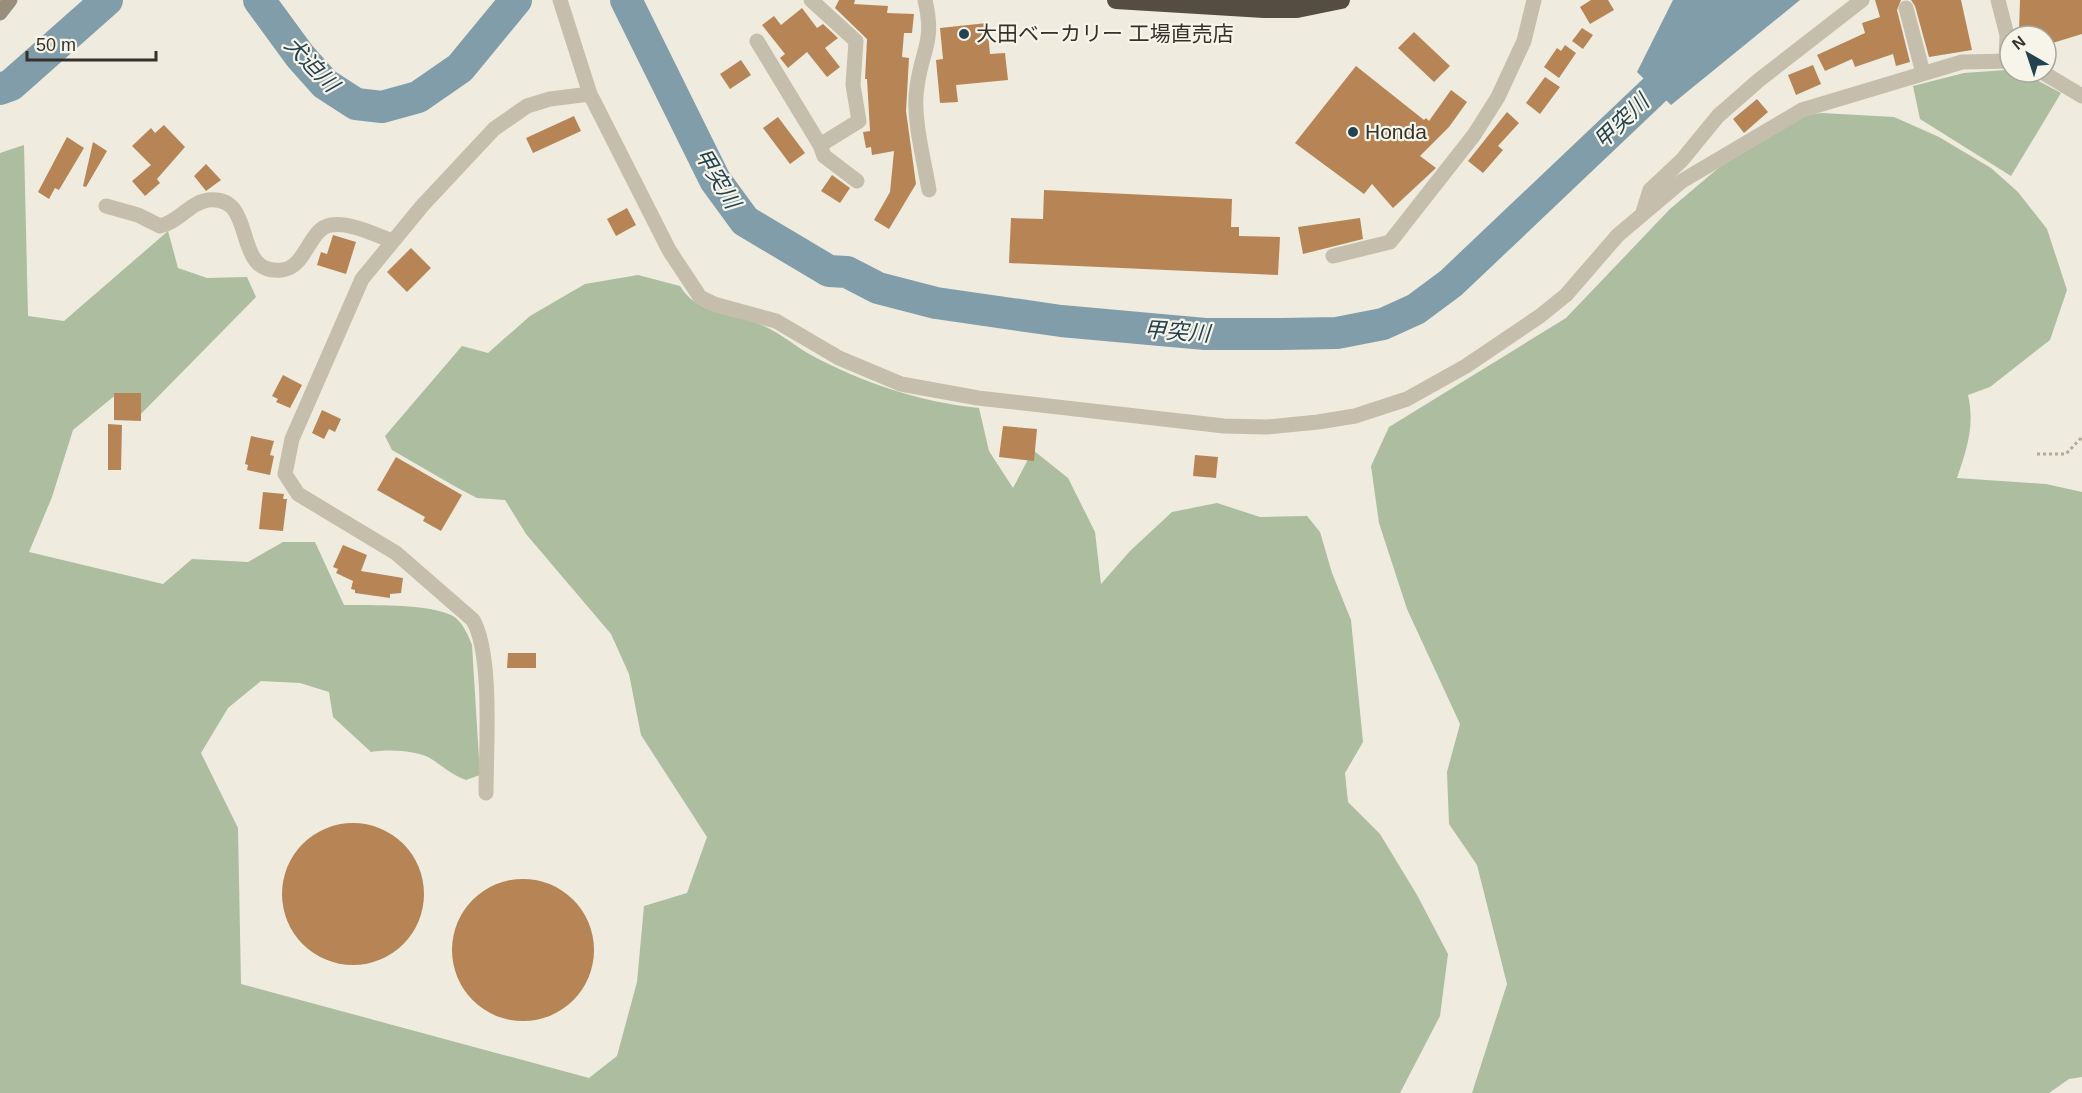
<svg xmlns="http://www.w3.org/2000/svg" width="2082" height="1093" viewBox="0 0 2082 1093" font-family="Helvetica,'Noto Sans JP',sans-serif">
  <rect width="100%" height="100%" fill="#efebde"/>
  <path fill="#acbda0" d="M2006,70l25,7 30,16 -50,83 -91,-57 -7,-33 51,-13z
    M1822,113l72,4 45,20 52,31 27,24 29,37 20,61 -17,50 -60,47 -22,8c7,31 -1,53 -11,83l89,6 36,8v585l-13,2 -20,14h-577l35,-109 -30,-119 -28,-41 -2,-52 13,-48 -53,-115 -28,-86 -8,-57 18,-39 177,-109 104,-109 59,-50 55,-41z
    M24,145l4,171 36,5 104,-90 10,37 29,10 40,-1 9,20 -119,121 -19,-25 -45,37 -21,67 -23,55 134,32 29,-25 56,3 35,-20h32l29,63c26,0 85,-1 107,10 11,5 17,20 21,30l8,130 -14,5c-15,-6 -20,-11 -33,-20 -14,-10 -45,-11 -62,-8l-38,-35 -4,-25 -29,-9 -39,-2 -33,27 -27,45 37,75 3,156 348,94 28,-22 20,-74 7,-76 43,-13 20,-56 -66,-102 -12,-61 -18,-40 -85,-100 -21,-34 -28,-2 -21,-11 -64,-37 -7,-14 77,-90 26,7 42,-37 55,-32 53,-9 42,11c18,30 54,27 84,40 16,7 31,20 47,29 52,28 109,47 168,53l10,43 24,37 20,-38 35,28 27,54 6,52 29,-33 42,-39 45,-9 43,14 47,-1 13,16 12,41 19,47 12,122 -18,31 3,29 32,32 37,61 31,59 -8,62 -40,77h-1400v-940z"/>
  <path fill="#819da9" d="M1673,0h127l-129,105 -34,-33z"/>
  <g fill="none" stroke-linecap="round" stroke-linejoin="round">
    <path stroke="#819da9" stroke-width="32" d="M259,0l41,56 25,28 31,20 26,3 36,-10 42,-29 56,-68
      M626,0l89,180 30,41 84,50 18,1 31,16 58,15 125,18 144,13h76l56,-1 46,-9 33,-15 35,-26 235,-223
      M0,89l11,-4 96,-85"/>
  </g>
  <path fill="#b78555" d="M839,0h16l-1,4 34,2 -1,7 27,1 -2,19h-8l-2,24 7,1 -3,53 10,73 -27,45 -15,-9 16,-28 4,-41 -22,4 -1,-8 -5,1 -3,-16 7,-1 -3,-52h-2l2,-40 -32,-31z
    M1591,0h17l6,10 -24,14 -10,-17z
    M1875,0h26l-4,10 13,52 -14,4 -3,-12 -38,13 -3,-8 -27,12 -8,-16 48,-22 -3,-10 18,-6z
    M1911,0h50l11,50 -43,7 -14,-51z
    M2020,0h62v34l-36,11v-9l-4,-4 -23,-1z
    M802,8l15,20 6,-4 15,14 -13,10 15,19 -13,10 -20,-25 -19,16 -8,-10 5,-4 -23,-29 12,-9 7,9z
    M987,23l3,31 15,-1 3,27 -52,5 2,17 -18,1 -4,-43 7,-1 -3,-31z
    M1582,28l11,7 -10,14 -11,-8z
    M1414,32l36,34 -16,16 -36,-34z
    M1565,45l11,8 -17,25 -15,-11 13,-19 4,3z
    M741,60l10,15 -21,14 -10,-15z
    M1813,65l8,19 -25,11 -8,-20z
    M1356,66l68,54 2,-2 3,3 22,-31 16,12 -18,25 -29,29 16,12 -43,40 -21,-24 -8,10 -69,-51z
    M1545,77l15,10 -20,27 -14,-11z
    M1757,99l11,13 -24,21 -11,-14z
    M1507,112l12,11 -21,23 5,4 -20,23 -15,-12z
    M574,116l7,15 -48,22 -7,-15z
    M778,117l27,36 -15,11 -27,-36z
    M164,125l21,22 -28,32 3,4 -15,13 -13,-15 19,-16 -19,-19 19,-18 4,5z
    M67,137l17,11 -25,42 -4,-2 -6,11 -11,-7z
    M93,142l14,9 -21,36 -3,-1z
    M206,164l15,16 -15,11 -12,-15z
    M832,175l18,13 -10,15 -19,-12z
    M1044,190l188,9 -1,28h8v9l41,1 -2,38 -269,-12 2,-45 32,1z
    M627,208l9,17 -20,11 -9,-17z
    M1360,218l3,21 -60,15 -5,-27z
    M333,235l23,7 -10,32 -29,-9 4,-13 6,2z
    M411,248l20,20 -24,24 -20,-20z
    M283,375l19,10 -12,23 -14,-6 2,-3 -6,-3z
    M114,393h27v28l-27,-1z
    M322,410l19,9 -6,13 -6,-3 -5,10 -12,-6z
    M108,424l14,1 -1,45h-13z
    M1003,426l34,3 -3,32 -35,-4z
    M251,436l23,5 -4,14 4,1 -4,19 -23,-5 1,-5 -3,-1z
    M1195,455l23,2 -2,21 -23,-2z
    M396,457l66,38 -21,36 -18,-10 2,-4 -48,-27z
    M263,492l21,2 -1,5h4l-4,32 -24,-2z
    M343,545l24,10 -6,16 42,7 -2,15 -11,1v4l-35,-5v-3l-4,-1 2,-8 -17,-8 2,-4 -5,-2z
    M508,653h28v15h-29z
    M282 894a71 71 0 1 1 142 0a71 71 0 1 1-142 0Z
    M452 950a71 71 0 1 1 142 0a71 71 0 1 1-142 0Z"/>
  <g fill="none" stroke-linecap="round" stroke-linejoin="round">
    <path stroke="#b2a996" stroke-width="3" stroke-dasharray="3 3" stroke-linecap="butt" d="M2037,454h29l16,-17"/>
    <path stroke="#c6beac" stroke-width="15" d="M560,0l30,94 79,156 31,47 14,7 62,17 63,37 62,26 77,14 246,28 43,1 51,-5 37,-6 52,-17 59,-33 74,-50 26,-21 52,-60 64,-54 120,-71 160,-48 48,-1
      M925,0c10,43 -3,48 -8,87 -5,29 7,73 12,103
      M1998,0l9,35 -1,25
      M1906,8l17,65
      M757,41l63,104 39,-24 -6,-36 3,-44 -45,-41
      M2042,72l40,24
      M820,145l4,11 33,25
      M106,206l32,9 22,11c19,-4 29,-23 48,-26 51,-6 22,76 74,70 24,-2 27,-42 49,-45 20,-3 44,10 62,16
      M1643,212l7,-22 32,-30 36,-44 41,-36 103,-80
      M1333,256l57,-14 84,-107 24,-38 26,-56 10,-41
      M486,793c0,-44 7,-138 -13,-173l-77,-67 -98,-59 -13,-20 7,-35 70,-160 60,-73 72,-77 33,-23 23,-7 40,-5"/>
    <path stroke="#998e7d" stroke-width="15" d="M0,13l10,-13"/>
    <path stroke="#554c42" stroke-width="18" d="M1116,0l148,9h33l44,-9"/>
  </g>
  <g fill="#244351" stroke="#f7f5ea" stroke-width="2">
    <circle cx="964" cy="34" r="6"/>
    <circle cx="1353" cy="132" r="6"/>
  </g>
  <g text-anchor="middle" stroke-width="4.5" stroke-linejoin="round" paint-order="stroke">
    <g font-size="21" fill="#35302a" stroke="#f7f5ea" text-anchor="start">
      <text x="976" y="41">大田ベーカリー 工場直売店</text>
      <text x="1365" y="139">Honda</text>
    </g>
    <g font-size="22" font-style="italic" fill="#244351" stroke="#f7f5ea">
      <text transform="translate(312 64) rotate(46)" y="8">犬迫川</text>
      <text transform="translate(1621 121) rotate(-44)" y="8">甲突川</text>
      <text transform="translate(718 178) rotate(59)" y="8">甲突川</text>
      <text transform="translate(1177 331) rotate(4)" y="8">甲突川</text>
    </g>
  </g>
  <g transform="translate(2028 54) rotate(321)"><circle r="28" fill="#f7f5ea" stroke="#a9a69d" stroke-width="1.5"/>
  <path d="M0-4.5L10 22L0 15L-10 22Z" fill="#244351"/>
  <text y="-9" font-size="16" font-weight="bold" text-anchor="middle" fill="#35302a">N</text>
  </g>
  <path d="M27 51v9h129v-9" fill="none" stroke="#35302a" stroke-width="3"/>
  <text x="36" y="51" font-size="18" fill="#35302a" stroke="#f7f5ea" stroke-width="4.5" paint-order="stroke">50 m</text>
</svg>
